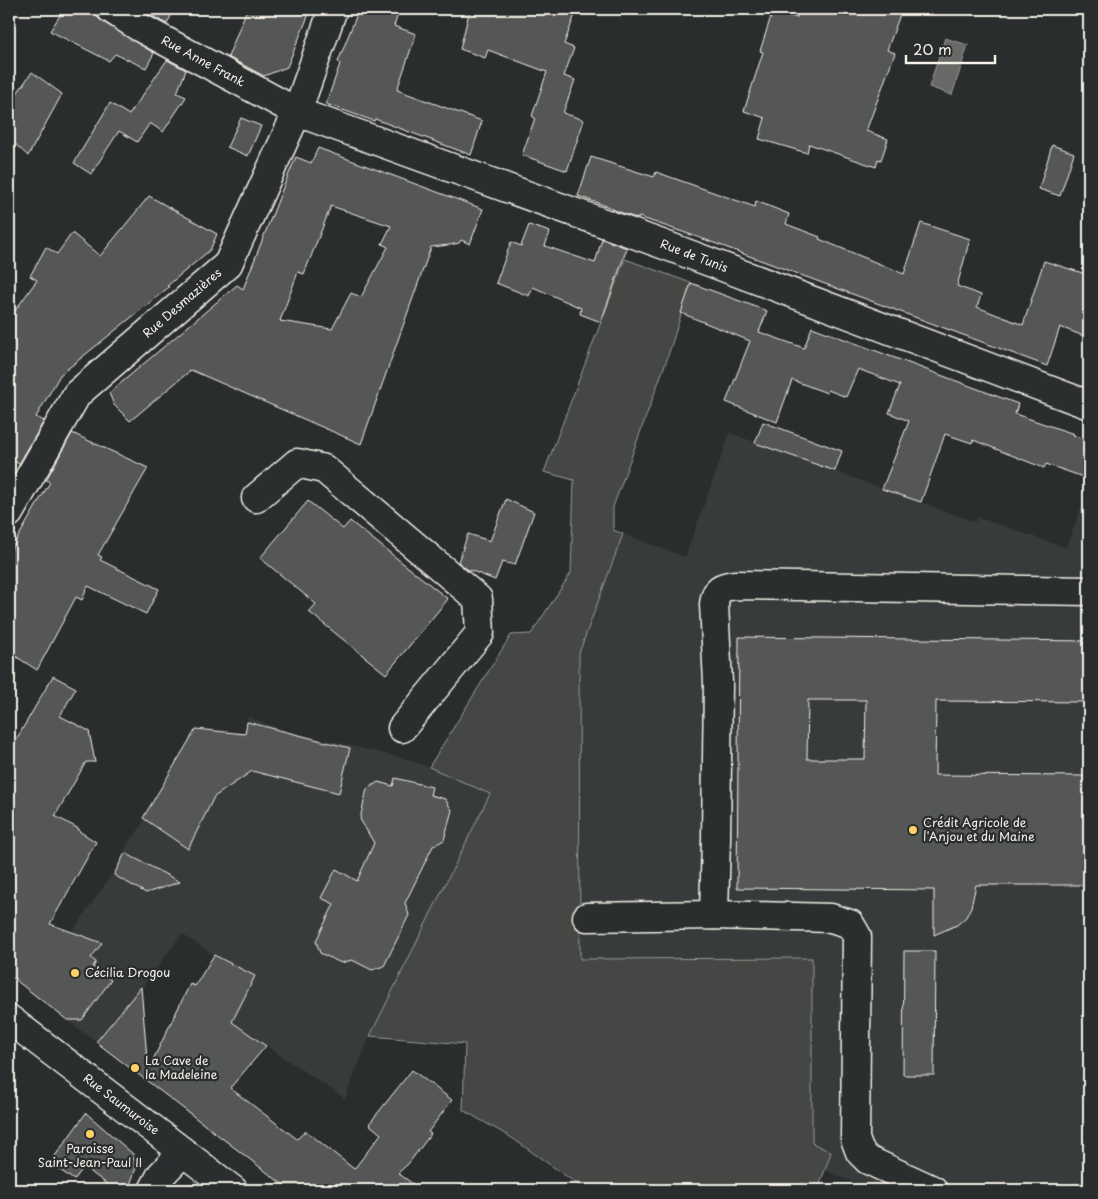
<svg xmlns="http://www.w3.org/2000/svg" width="1098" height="1199" viewBox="0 0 1098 1199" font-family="'Playpen Sans',sans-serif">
  <rect width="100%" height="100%" fill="#2a2d2e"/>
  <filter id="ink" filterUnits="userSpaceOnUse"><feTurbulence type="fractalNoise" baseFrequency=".02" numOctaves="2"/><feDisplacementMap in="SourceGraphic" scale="10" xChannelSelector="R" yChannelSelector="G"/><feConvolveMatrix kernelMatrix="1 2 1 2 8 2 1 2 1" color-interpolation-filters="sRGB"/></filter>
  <g filter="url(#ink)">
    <path fill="#373a3a" d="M730,433l245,89 2,-5 89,31 23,-62v704h-219l-45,-20 6,-18 -19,-8v-186l-232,1 -1,-306 44,-119 62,23z
      M248,717l36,13 119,28 26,9 61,27 -120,242 -25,63 -102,-69 -12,-5 23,-49 -40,-21 -32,-21 -50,67 -15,18 -2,-2 -19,25 -62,-47 41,-62 -3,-1 40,-58 21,-39 2,1 61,-107 48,5z"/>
    <path fill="#444645" stroke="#9c9c96" d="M625,259l66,24 -24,76 -54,148v23l10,4 -44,119 1,306 232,-1v185l19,9 -13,38h-232l-74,-52 -49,-28 2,-66 -95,-8 120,-242 -61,-27 82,-132 20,-1 40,-61 3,-93 -30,-8z"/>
    <path fill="#676866" stroke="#9f9f9a" d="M945,38l23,7 -16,50 -23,-8z"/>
    <path fill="#555756" stroke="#f4f1e8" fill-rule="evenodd" d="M64,9h31l2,8 6,5 51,31 -8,15 -31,-14 -6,7 -59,-30z
      M140,9h34l-7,15z
      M247,9h64l-24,58 -23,9 -36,-19z
      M359,9h41l-6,17 22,8 -19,56 85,31 -11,34 -96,-36 -1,2 -48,-17 14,-40 -2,-2z
      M470,9h107l-13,35 10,4 -10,28 11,4 -12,33 21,7 -17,51 -45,-16 13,-37 -3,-2 15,-44 -59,-22 -3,8 -25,-9z
      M799,9h103l-15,41 8,3 -29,78 22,8 -7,21 -3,-1 -2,8 -67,-23 -2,9 -48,-14 6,-21 -21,-7 19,-59 -3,-1 13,-41 24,8z
      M167,60l19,10 -9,23 9,4 -23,35 -13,-9 -13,19 -18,-11 -28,43 -17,-11 36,-60 19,12z
      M32,72l30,22 -34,62 -19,-18v-33z
      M241,118l20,8 -13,30 -21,-9z
      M1052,145l22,8 -14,43 -21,-7z
      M318,148l165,61 -13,35 -9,-4 -2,3 -9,2 -19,2 -70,197 -170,-74 -61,51 -16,-16 -5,-12 128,-108 6,4 39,-99 14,-33 15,6zM331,206l60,20 -9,18 6,3 -27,50 -10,-4 -19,36 -52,-8 18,-49 6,2z
      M591,157l63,20 2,-5 99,35 1,-6 33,13 -3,10 34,13 -1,2 85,35 17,-51 49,16 -13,47 24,9 -4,12 46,18 21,-64 45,14v63l-29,-11 -13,39 -341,-126 -67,-23 -1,2 -26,-10v-1l-34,-12z
      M149,196l68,38 -7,16 -43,36 2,1 -109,88 -24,42 8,4 -25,43 -10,-6v-139l28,-39 -7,-4 16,-29 11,7 15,-21 28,23z
      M529,225l21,7 -5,14 50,17 7,-24 25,9 -26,74 -21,-8 1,-6 -48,-21 -4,9 -33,-13 15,-41 10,4z
      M691,283l76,28 -8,21 45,16 8,-21 206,77 -3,10 59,20 -1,1 16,6v38l-43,-15 -2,4 -71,-28 -1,3 -27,-9 -24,68 -39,-13 27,-68 -20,-8 11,-28 -42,-16 -12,28 -18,-7 -1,3 -35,-13 -15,42 -51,-20 24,-61 -69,-28z
      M763,422l79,29 -7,20 -80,-28z
      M72,433l76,35 -50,87 4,2 -2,3 59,29 -13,25 -58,-28 -6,14 -6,-3 -39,73 -28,-18v-99l41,-71 -4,-2z
      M506,499l28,13 -19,53 -13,-3 -7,18 -28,-11 -9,-7 10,-28 22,7z
      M308,501l35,28 7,-8 98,78 -62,75 -77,-62 7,-8 -56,-46z
      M739,637l350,4v61l-153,-1 -1,74 154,1v109h-113l-5,22 -5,10 -9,8 -23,10v-45l-197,-2zM808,700h58l-1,59h-58z
      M53,676l23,12 -16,28 29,15 6,31h-9l-31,54 24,13v2l17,11 -46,82 52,19 -11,15 5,4 -3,5 18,13 -29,40h-15l-58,-45v-223z
      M247,722l103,26 -11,45 -87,-22 -38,26 -26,52 -45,-31 53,-89 49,5z
      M395,778l37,9 -2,8 15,4 7,11 -8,30 -11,6 -28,57 4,12 -25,51 -12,4 -20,-10 -11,3 -21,-10 -4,-12 18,-37 -13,-6 15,-29 21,12 17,-38 -14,-24 7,-30 11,-7 15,4z
      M125,853l55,29 -34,11 -32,-18z
      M904,951h31l-1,124h-31z
      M214,955l41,21 -23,46 34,24 -36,42 67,51 9,-8 48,38 27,-35 -12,-10 43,-54 40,30 -24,32 3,2 -23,30 -10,9 23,17h-131l-194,-148 45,-55 7,83 42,-86 5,2z
      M86,1113l47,41 3,14 -8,22h-13l-31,-23 -10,13 -24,-17z"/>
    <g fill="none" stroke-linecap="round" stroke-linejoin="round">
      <g stroke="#f4f1e8" stroke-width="31">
        <g id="minor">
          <path id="s1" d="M111,9l28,18 158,85 373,135 419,158"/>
          <path d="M256,498l41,-35 27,6 154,130 2,34 -78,95"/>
          <path id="s2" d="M9,513l68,-119 151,-130 69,-152 36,-103"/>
          <path d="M714,915l2,-77 2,-155 -4,-79c2,-16 6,-17 22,-19l353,6"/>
          <path d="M587,917l127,-2 117,3 19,6 7,12 -2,203 5,13 8,8 65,30"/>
          <path d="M153,1190l8,-15 22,-23"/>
        </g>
      </g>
      <g stroke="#f4f1e8" stroke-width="31">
        <g id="major">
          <path id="s3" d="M9,1019l224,171"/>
        </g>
      </g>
      <use href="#minor" stroke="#2a2d2e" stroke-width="28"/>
      <use href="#major" stroke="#2a2d2e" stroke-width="28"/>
    </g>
  </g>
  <g fill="#ffd166" stroke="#2a2d2e" stroke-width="2">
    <circle cx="913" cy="830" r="5"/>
    <circle cx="75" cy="973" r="5"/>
    <circle cx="135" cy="1068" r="5"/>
    <circle cx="90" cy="1134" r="5"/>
  </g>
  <g text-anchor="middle" stroke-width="4.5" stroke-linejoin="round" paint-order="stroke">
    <g font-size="12" fill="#f4f1e8" stroke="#2a2d2e">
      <text dy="4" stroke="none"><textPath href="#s1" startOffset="106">Rue Anne Frank</textPath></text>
      <text dy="4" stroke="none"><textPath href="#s1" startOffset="635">Rue de Tunis</textPath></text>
      <text dy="4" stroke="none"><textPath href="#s2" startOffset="276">Rue Desmazières</textPath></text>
      <text dy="4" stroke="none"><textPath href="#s3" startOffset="141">Rue Saumuroise</textPath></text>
    </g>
    <g font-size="12" fill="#f4f1e8" stroke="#2a2d2e" text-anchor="start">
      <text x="923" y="827">Crédit Agricole de<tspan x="923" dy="14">l'Anjou et du Maine</tspan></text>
      <text x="85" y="977">Cécilia Drogou</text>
      <text x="145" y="1065">La Cave de<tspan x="145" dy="14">la Madeleine</tspan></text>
      <text x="90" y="1153" text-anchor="middle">Paroisse<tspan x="90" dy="14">Saint-Jean-Paul II</tspan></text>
    </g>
  </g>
  <rect width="1098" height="1199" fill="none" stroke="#2a2d2e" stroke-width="30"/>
  <rect x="15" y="15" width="1068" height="1169" fill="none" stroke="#f4f1e8" stroke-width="2" filter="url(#ink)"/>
  <path d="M906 55v8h89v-8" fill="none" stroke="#f4f1e8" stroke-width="2.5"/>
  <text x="913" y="55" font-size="15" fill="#f4f1e8" stroke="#2a2d2e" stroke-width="4" paint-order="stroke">20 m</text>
</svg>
